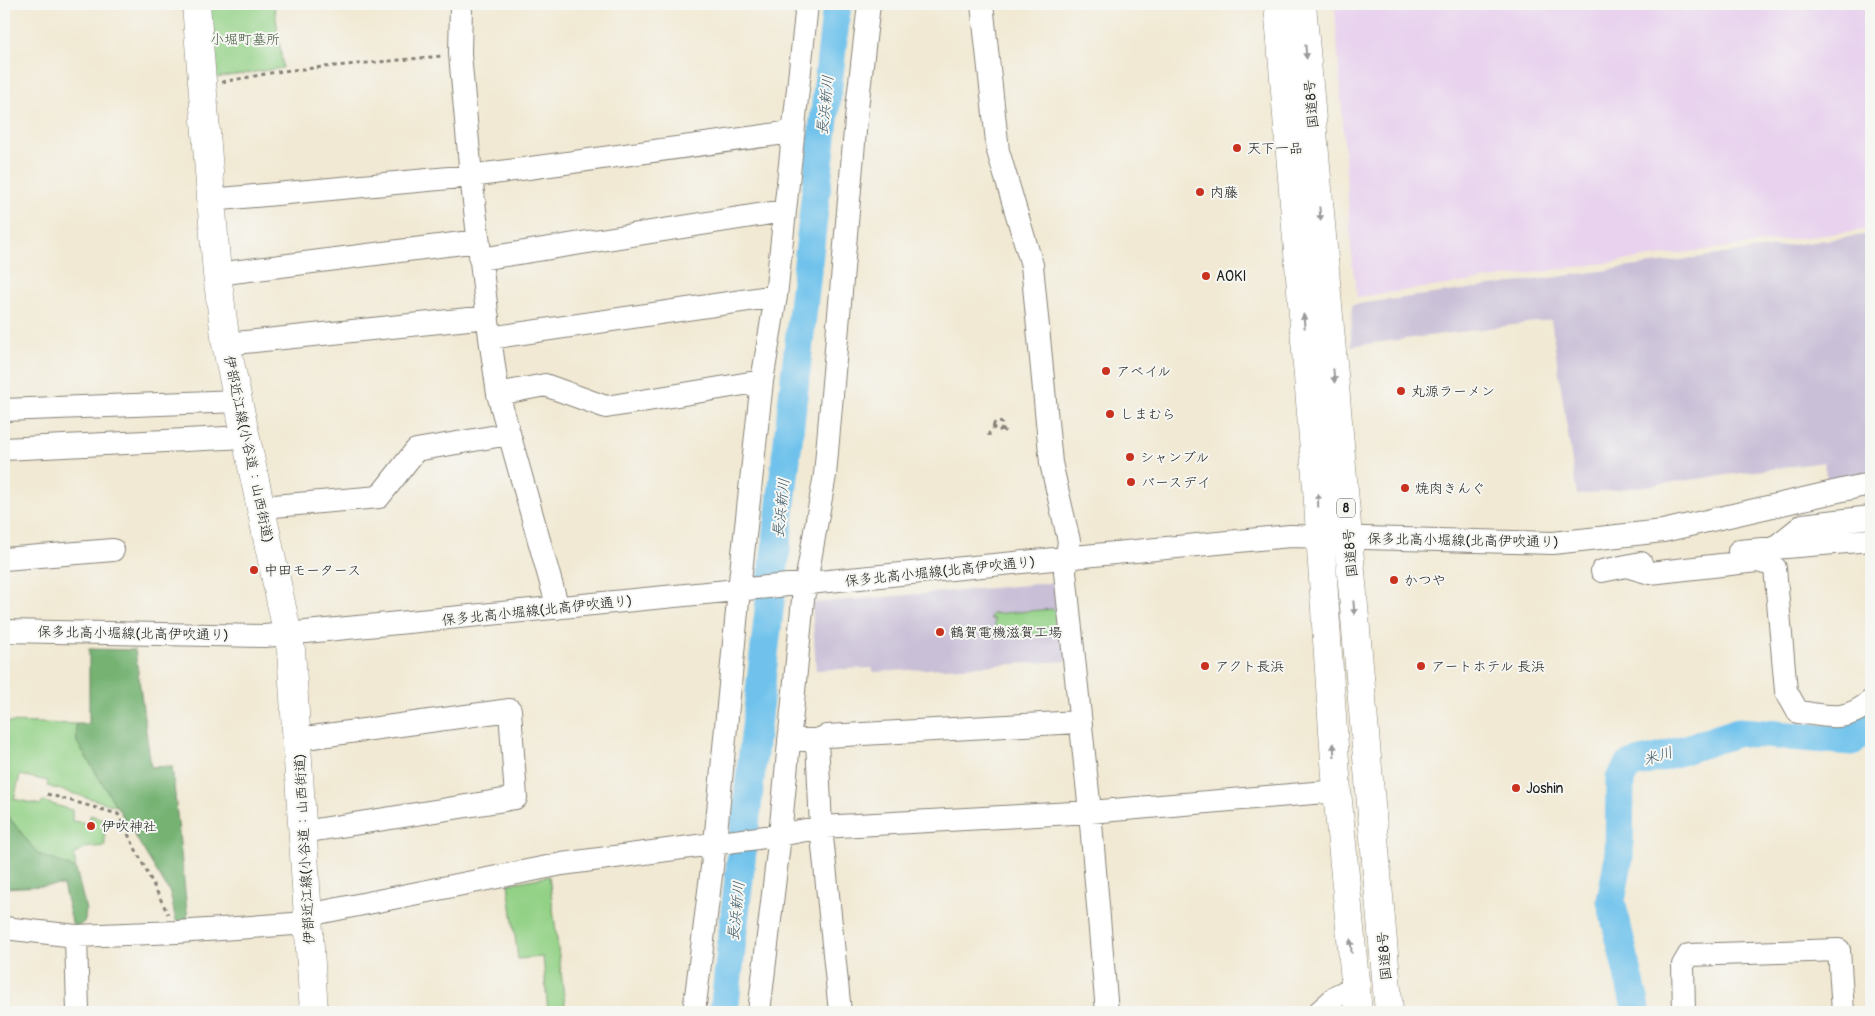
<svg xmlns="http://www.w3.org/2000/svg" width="1875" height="1016" viewBox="0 0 1875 1016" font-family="Pangolin,'Klee One',sans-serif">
  <rect width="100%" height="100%" fill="#f6f6f2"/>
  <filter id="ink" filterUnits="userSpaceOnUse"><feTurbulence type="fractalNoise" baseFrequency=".02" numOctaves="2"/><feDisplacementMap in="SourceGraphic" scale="10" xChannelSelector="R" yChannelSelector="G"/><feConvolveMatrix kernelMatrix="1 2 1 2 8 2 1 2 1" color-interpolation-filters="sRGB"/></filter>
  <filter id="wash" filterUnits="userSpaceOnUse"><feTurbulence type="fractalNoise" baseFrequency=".0096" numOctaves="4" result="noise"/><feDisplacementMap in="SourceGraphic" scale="20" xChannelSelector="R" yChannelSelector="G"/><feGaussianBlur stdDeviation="1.12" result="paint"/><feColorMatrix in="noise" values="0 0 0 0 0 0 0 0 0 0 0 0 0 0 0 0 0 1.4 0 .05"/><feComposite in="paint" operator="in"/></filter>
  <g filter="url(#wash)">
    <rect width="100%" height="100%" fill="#f1e9d3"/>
    <path fill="#e8d2ee" d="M1351,4h520v225l-215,27 -299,41 -5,-37 -17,-251z"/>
    <path fill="#c9bfd7" d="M1871,234v242l-44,5 -3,-19 -247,33 -26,-175 -200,26 1,-41z
      M1061,582l7,79 -195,11 -1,-4 -56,2 -4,-67z"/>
    <path fill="#93d186" stroke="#587651" d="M230,4h44l9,64 -68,10 -7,-73z
      M1053,609l9,9 2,15 -68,4 -2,-18h-4l2,-5z
      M4,722l72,2 1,18 39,64 -69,-20 1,-5 -28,-6 -6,24 27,6 1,-4 30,9v11l17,2 1,-8 14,4 1,27 -21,2 -10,7 2,14 -38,-15 -34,-43z
      M549,876l17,136h-18l-5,-55 -25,2 -10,-75z"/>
    <path fill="#76b373" stroke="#496848" d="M89,649l46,1 16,117 21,-1 16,154 -12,1 -6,-28 -93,-151 -1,-18h13z
      M4,811l34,43 38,15 10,41 -1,11 -11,9 -11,-45 -59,3z"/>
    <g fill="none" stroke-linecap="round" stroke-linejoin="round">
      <path stroke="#70c2ec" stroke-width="29" d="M724,1012l113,-1008
        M1637,1012l-26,-111 8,-45 1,-77 9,-14 33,-8 77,-25 113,9 19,-18"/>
    </g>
  </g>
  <g filter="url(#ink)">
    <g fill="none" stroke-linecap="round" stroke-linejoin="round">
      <g stroke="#868278" stroke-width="24">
        <path id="minor" d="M461,4l-1,50 11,122 19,162 8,56 60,214
          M982,4l16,147 34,114 19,198 18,78 -4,31 25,240 17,200
          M211,200l260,-24 321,-44
          M480,259l304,-48
          M217,274l261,-33
          M490,338l286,-42
          M226,344l262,-27
          M498,394l47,-9 61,22 156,-26
          M4,410l234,-9
          M4,449l242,-12
          M262,507l117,-10 37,-47 93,-16
          M1774,548l29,-23 68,-8
          M1739,551l132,-11
          M4,559l109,-9
          M1626,566l24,7 107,-12 11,3 7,4 11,123 12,21c31,4 47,11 73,-11
          M1602,571l39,-8
          M4,631l261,5 1025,-100 263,7 110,-12 197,-45 11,-1
          M298,739l212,-29 6,88 -213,34
          M789,740h28l4,87 19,185
          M817,740l10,-4 252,-14
          M308,915l254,-51 218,-29 41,-8 269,-15 247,-21
          M4,928l72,8 101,-4 131,-9
          M76,936l2,76
          M694,1012l21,-169 24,-253 23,-209 14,-85 31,-292
          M759,1012l21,-177 23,-236 22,-124 32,-367 12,-104
          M1319,1012l19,-17 17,-8
          M1684,1012l-1,-47 6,-10 150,-5 4,62"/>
      </g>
      <g stroke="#868278" stroke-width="29">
        <path id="major" d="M196,4l21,270 9,70 65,306 23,362"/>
      </g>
      <g stroke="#868278" stroke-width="29">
        <path id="highway" d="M1278,4l39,484 20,303 21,221
          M1302,4l87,1008"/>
      </g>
      <path stroke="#868278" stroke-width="3" stroke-dasharray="4 4" stroke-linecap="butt" d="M222,82l60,-11 160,-15
        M993.5 426a4.5 4.5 0 1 1 9 0a4.5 4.5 0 1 1-9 0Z
        M1002,429l6,5
        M989,436v-3l5,-5
        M47,794l71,20 50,100"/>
      <use href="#minor" stroke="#fff" stroke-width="22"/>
      <use href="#major" stroke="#fff" stroke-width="28"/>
      <use href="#highway" stroke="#fff" stroke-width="28"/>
    </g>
    <defs><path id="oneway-solid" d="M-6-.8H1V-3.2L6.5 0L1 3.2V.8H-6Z" transform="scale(1.25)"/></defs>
    <g fill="#999">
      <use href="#oneway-solid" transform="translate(1306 52) rotate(85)"/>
      <use href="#oneway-solid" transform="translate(1320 214) rotate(85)"/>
      <use href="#oneway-solid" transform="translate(1304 321) rotate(-95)"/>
      <use href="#oneway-solid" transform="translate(1334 376) rotate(85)"/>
      <use href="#oneway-solid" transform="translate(1318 500) rotate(-92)"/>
      <use href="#oneway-solid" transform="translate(1354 608) rotate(85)"/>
      <use href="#oneway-solid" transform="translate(1334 750) rotate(-93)"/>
      <use href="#oneway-solid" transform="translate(1351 946) rotate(-95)"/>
    </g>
  </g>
  <g fill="#c8321e" stroke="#f6f6f2" stroke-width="2">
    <circle cx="1237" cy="148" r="5"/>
    <circle cx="1200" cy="192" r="5"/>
    <circle cx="1206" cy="276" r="5"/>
    <circle cx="1106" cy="371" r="5"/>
    <circle cx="1401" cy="391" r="5"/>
    <circle cx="1110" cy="414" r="5"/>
    <circle cx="1130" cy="457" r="5"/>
    <circle cx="1131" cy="482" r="5"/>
    <circle cx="1405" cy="488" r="5"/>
    <circle cx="254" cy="570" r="5"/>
    <circle cx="1394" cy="580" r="5"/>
    <circle cx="940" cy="632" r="5"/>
    <circle cx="1205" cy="666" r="5"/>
    <circle cx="1421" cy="666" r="5"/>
    <circle cx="1516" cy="788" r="5"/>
    <circle cx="91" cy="826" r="5"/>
  </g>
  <g text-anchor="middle" stroke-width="4" stroke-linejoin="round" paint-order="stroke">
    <rect fill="#f6f6f2" stroke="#5d5d5c" stroke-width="1" x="1337" y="498.5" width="18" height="19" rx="4"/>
    <g font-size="12" font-weight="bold" fill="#1c1c1c">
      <text x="1346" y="512">8</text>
    </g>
    <g font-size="14" fill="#465b41" stroke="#f6f6f2">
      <text x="245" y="44">小堀町墓所</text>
    </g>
    <g font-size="14" fill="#1c1c1c" stroke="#f6f6f2">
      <text transform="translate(1311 104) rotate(-95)" y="5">国道8号</text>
      <text transform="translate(249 449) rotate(78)" y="5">伊部近江線(小谷道：山西街道)</text>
      <text transform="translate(1463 540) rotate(1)" y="5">保多北高小堀線(北高伊吹通り)</text>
      <text transform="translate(1350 553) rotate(-95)" y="5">国道8号</text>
      <text transform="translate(940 571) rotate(-6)" y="5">保多北高小堀線(北高伊吹通り)</text>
      <text transform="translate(537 610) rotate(-6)" y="5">保多北高小堀線(北高伊吹通り)</text>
      <text transform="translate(133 633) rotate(1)" y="5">保多北高小堀線(北高伊吹通り)</text>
      <text transform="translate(304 849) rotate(-93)" y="5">伊部近江線(小谷道：山西街道)</text>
      <text transform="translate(1384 956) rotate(-95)" y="5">国道8号</text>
    </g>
    <g font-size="14" fill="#1c1c1c" stroke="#f6f6f2" text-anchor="start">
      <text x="1247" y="153">天下一品</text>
      <text x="1210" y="197">内藤</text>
      <text x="1216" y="281">AOKI</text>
      <text x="1116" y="376">アベイル</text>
      <text x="1411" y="396">丸源ラーメン</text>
      <text x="1120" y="419">しまむら</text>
      <text x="1140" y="462">シャンブル</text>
      <text x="1141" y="487">バースデイ</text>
      <text x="1415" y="493">焼肉きんぐ</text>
      <text x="264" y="575">中田モータース</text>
      <text x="1404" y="585">かつや</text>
      <text x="950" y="637">鶴賀電機滋賀工場</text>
      <text x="1215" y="671">アクト長浜</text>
      <text x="1431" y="671">アートホテル 長浜</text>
      <text x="1526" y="793">Joshin</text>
      <text x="101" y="831">伊吹神社</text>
    </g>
    <g font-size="15" font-style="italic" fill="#395665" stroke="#f6f6f2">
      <text transform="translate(825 105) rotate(-84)" y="5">長浜新川</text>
      <text transform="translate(781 508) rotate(-84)" y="5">長浜新川</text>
      <text transform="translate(1658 756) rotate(-17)" y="5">米川</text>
      <text transform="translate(736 911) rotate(-84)" y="5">長浜新川</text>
    </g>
  </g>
  <rect width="1875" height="1016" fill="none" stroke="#f6f6f2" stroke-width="20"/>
</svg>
